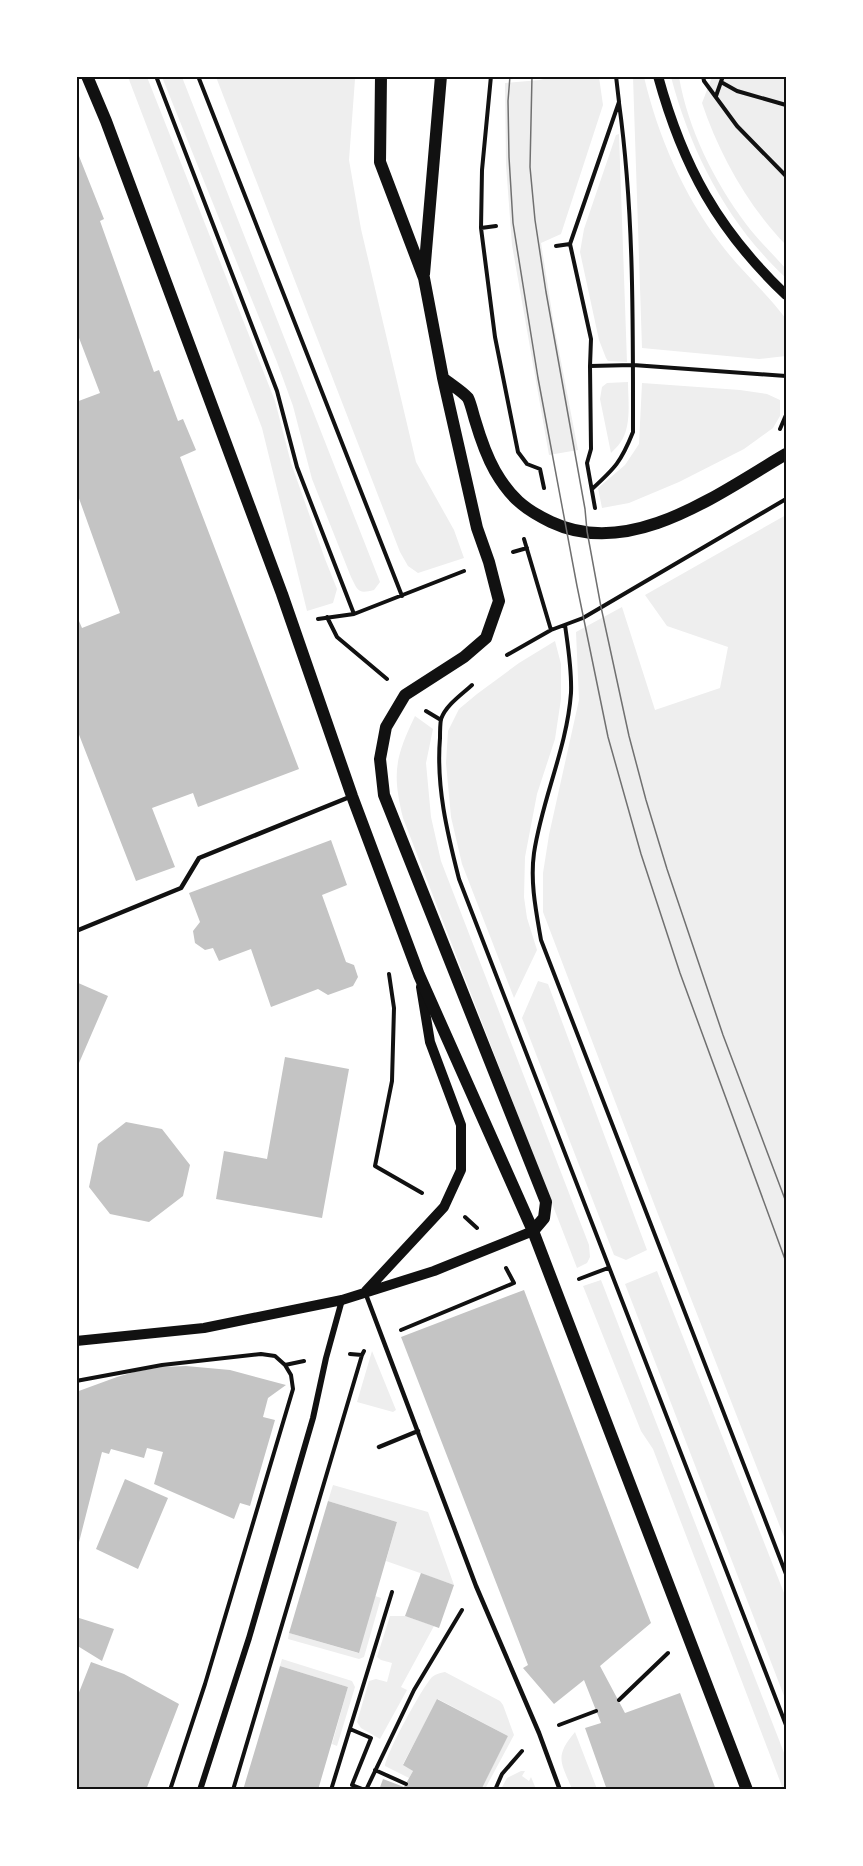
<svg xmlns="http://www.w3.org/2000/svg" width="863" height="1866" viewBox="0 0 863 1866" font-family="'PT Sans Narrow',sans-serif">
  <rect width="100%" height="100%" fill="#fff"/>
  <path fill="#eee" d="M341,76l14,3 -6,81 12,69 55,233 38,68 10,28 -46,15 -10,-7 -8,-14 -184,-475z
    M555,76l44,1 4,28 -42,129 -20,9 13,82 24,125 -29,5 -37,-210 -6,-80 -1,-82 35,-3z
    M128,77h19l128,324 16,62 34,96 12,30 -4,14 -26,8 -45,-183z
    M162,77h20l198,505 -6,8c-16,4 -16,1 -23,-13l-39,-98 -19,-73 -16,-44z
    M633,77h11c14,59 39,117 76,166 20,27 46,49 66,76v37l-27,3 -117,-11z
    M671,77h8c9,52 35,104 67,147 12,16 27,30 40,45v9c-58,-54 -95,-125 -115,-201z
    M712,77h74v168c-38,-39 -67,-91 -84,-142z
    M619,134l8,228 -19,-1 -2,-3 -7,-18 -19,-88 4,-23 32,-94z
    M628,382c0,18 4,45 -8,61 -2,3 -6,7 -9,10l-11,-54 2,-12 5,-4z
    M642,383l98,7 27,4 13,6v16l-7,12 -29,21 -65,33 -50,21 -27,5 -4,-20 27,-23 14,-21z
    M786,515v1027l-130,-333 -113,-297v-39l6,-38 30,-135 -3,-68 46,-25 33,103 65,-22 8,-41 -61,-21 -22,-31z
    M555,641l6,23v35l-6,40 -18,55 -12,63 -1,40 3,21 10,32 -23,48 -52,-134 -11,-47 -5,-54 2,-32 11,-22 18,-15 42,-31z
    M415,716l18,13 -7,34 5,54 10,44 148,384 1,12 -3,6 -10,5 -174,-450c-11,-45 -8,-60 12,-102z
    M538,981l10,3 99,266 -21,10 -12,-5 -92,-237z
    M657,1271l129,327v103l-161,-417z
    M601,1280l185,478v31h-3l-130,-340 -12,-18 -58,-145z
    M372,1351l24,59 -3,2 -36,-10z
    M333,1485l95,27 26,73 -68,-24 11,-39 -69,-21z
    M375,1596l6,2 -17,59 -5,2 -71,-20 1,-6 69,20z
    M390,1616h15l29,10 -33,61 6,3 -27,49 -19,-11 -4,-6 12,-41 7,-2 11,3 5,-19 -11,-3 -4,-3z
    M282,1659l70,22 3,6 -18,59 -5,-2 16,-57 -68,-21z
    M445,1672l55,29 3,4 11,30 -29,54h-4l27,-53 -70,-37 -35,65 10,7 -4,7 -24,-12c2,-14 37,-78 47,-89 4,-3 8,-4 13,-5z
    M575,1732l22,57h-25c-11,-27 -18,-32 3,-57z
    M521,1771h4l-3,5 7,5 2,-4 5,12h-35l6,-11z"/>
  <path fill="#c4c4c4" d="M77,151l27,68 -4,2 54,151 5,-2 19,51 5,-2 13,31 -16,7 119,312 -101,38 -5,-14 -41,15 23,59 -39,14 -60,-154v-113l6,14 38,-15 -44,-123v-88l24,-9 -24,-63z
    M331,840l16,45 -25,10 24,67 8,3 4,12 -5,9 -25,9 -10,-6 -47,18 -20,-58 -32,12 -6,-13 -8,2 -10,-7 -2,-12 7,-9 -11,-29z
    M76,982l32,14 -32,74z
    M285,1057l64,12 -27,149 -106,-19 8,-48 43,8z
    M126,1122l36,7 28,36 -7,31 -34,26 -39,-8 -21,-27 9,-43z
    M524,1290l127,333 -51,43 25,47 55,-20 36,97h-109l-22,-62 16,-5 -17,-43 -30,24 -31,-36 5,-3 -127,-328z
    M186,1366l44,4 56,15 -18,13 -5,19 12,3 -25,86 -10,-3 -6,16 -80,-35 9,-32 -16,-4 -3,10 -33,-9 -2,5 -7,-2 -26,102v-162l41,-15 17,-5 28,-5z
    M125,1479l43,19 -30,71 -42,-20z
    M328,1501l69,21 -38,131 -70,-20z
    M421,1573l33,12 -15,43 -34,-12z
    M76,1617l38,12 -12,32 -26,-16z
    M91,1662l33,12 55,30 -33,86h-70v-90z
    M280,1666l68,21 -30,103h-75z
    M437,1699l71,37 -27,54h-102l4,-11 21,8 9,-16 -10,-6z"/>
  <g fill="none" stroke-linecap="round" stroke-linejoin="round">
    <path stroke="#111" stroke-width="4" d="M156,76l121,315 20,76 57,147
      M198,76l204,520
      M491,76l-9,94 -1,58 14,109 23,115 9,12 13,5 4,19
      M616,76l3,26 -49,142 21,95 -1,27 43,-1 153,11
      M703,76l1,5 33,45 49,50
      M721,82l16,9 49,14
      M716,96l7,-20
      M481,228l15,-2
      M556,246l14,-2
      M590,366l1,83 -4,14 8,45
      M780,429l6,-14
      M592,489c23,-21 29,-27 41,-57 0,-110 1,-220 -14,-329
      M524,539l27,91
      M513,552l14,-4
      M327,617l10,20 50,42
      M318,619l36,-5 110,-43
      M565,625c3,22 7,45 6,68 -4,55 -29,106 -37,160 -4,29 2,58 7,87l245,634
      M507,655l44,-25 32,-12 203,-119
      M472,685c-11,10 -26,20 -31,34 -1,6 -1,13 -1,19 -4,48 7,94 19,141l327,846
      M426,711l15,9
      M389,974l5,34 -2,73 -17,85 47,27
      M465,1217l12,11
      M579,1279l29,-11
      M401,1330l113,-47 -8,-15
      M350,1354l12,1 2,-4
      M76,1381l86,-16 99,-11 14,2 10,9 19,-4
      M619,1700l49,-47
      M559,1725l37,-14
      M350,1729l21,9 -19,47 13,5
      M375,1770l31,14
      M170,1790l35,-106 88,-295 -2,-14 -6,-10
      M233,1790l129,-435
      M331,1790l61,-198
      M366,1790l48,-100 48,-80
      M495,1790l7,-16 20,-23"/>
    <path stroke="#111" stroke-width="4.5" d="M76,931l105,-43 18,-30 153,-62
      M365,1292l111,294 63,147 21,57
      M379,1447l39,-16"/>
    <path stroke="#111" stroke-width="6" d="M200,1790l49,-152 64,-220 13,-60 16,-58"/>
    <path stroke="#111" stroke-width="10" d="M658,76c25,91 60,154 128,219
      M366,1291l78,-84 17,-37v-45l-31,-83 -9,-55
      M76,1341l128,-13 138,-28 92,-29 99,-40"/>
    <path stroke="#111" stroke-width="12" d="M87,76l19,45 176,473 70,202 67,179 114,256 214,559
      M381,76l-1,86 44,116 19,100 34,150 12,34 10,39 -13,37 -22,19 -59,38 -19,32 -6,32 4,36 162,407 -2,16 -11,13
      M424,274l17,-198
      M443,378c7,6 19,13 25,20 3,6 5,16 7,22 5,17 11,35 20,51 15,26 29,38 56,51 80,38 168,-29 235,-68"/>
    <path stroke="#707070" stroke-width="1.5" d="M510,76l-2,25 1,56 4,66 25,155 39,208 31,151 33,117 39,119 106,289
      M532,76l-2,91 5,53 11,72 39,217 2,22 14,76 28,129 17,64 21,69 56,166 63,167"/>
  </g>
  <rect width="863" height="1866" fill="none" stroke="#ffffff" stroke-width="156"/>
  <rect x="78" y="78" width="707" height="1710" fill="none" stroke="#111" stroke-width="2"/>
</svg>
